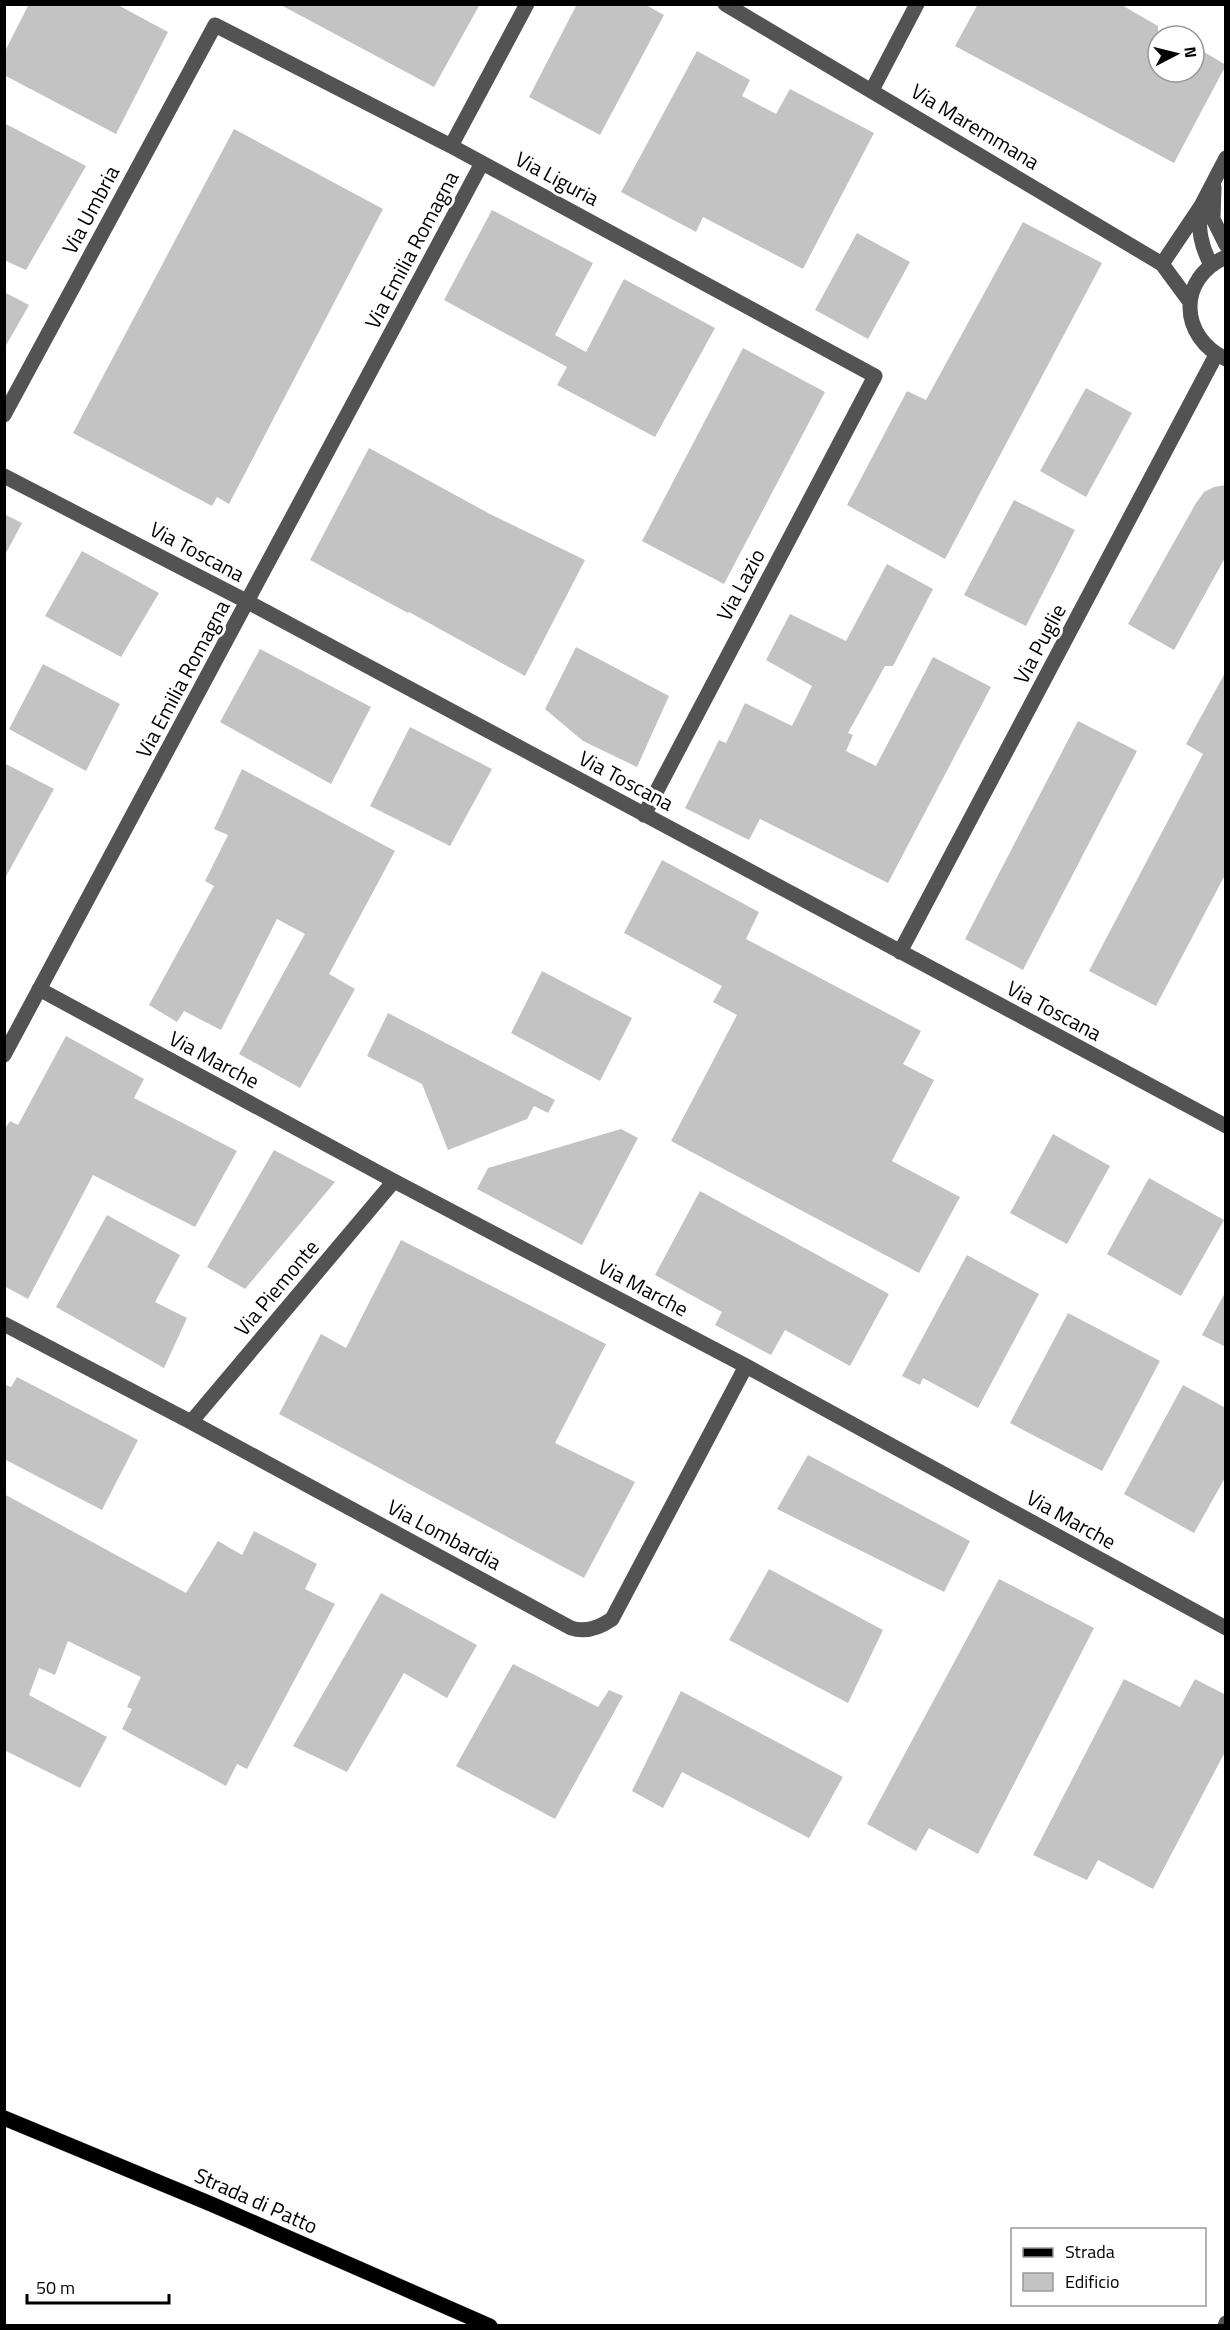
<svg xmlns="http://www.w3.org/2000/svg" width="1230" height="2330" viewBox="0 0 1230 2330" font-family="'Titillium Web',sans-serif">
  <rect width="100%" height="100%" fill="#fff"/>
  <path fill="#c3c3c3" d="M29,4h87l52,28 -52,102 -112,-59v-22z
    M279,4h201l-46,83z
    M577,4h67l20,11 -64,120 -71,-38z
    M978,4h142l38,22v46h36v-26l32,19 -52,98 -219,-117z
    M697,51l53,29 -8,16 34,18 14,-25 84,44 -71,136 -100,-52 -7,15 -75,-40z
    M4,123l82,43 -60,104 -22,-10z
    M234,129l149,80 -154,295 -12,-7 -5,9 -139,-73z
    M492,210l101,53 -38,72 31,17 38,-73 91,49 -60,109 -98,-52 10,-18 -123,-67z
    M1023,222l79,41 -157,296 -98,-54 60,-114 19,9z
    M857,233l53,29 -42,77 -53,-29z
    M4,292l25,13 -25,44z
    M743,348l82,44 -101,192 -82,-43z
    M1086,388l46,25 -46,84 -46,-26z
    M369,448l121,66 95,46 -60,116 -116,-64 -1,1 -98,-53z
    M1226,485v71l-52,94 -46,-26 68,-121 8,-11 10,-5z
    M1014,500l61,30 -49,96 -62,-31z
    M4,514l18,9 -18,34z
    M82,551l77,42 -38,64 -76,-41z
    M887,564l46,25 -40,77h-8l-37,67 5,2 -7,16 30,15 57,-109 58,30 -103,196 -128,-64 -11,21 -64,-32 34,-68 7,3 19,-40 47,23 20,-40 -46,-26 24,-46 56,27z
    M576,647l93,49 -32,71 -54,-26 -38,-32z
    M260,649l111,58 -40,77 -111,-62z
    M43,664l77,40 -34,67 -77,-42z
    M1226,671v202l-70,133 -67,-35 114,-217 -17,-10z
    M1078,721l59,30 -114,219 -58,-31z
    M410,727l82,42 -42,77 -80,-40z
    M4,763l50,26 -50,91z
    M242,769l153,82 -66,123 26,15 -55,99 -61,-34 66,-120 -28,-15 -56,111 -37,-19 -7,11 -28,-17 65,-119 -9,-5 23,-46 -14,-6z
    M662,860l97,52 -13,27 175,92 -18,33 31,16 -42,81 68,36 -41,76 -248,-132 66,-126 -24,-13 9,-16 -98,-53z
    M542,971l90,47 -32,63 -89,-48z
    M388,1013l167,87 -7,13 -14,-7 -7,13 -79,31 -26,-66 -55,-28z
    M66,1036l78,43 -10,19 103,53 -42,76 -102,-52 -65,124 -24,-13v-156l6,-9 8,4z
    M621,1129l17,9 -56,107 -105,-56 11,-21z
    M1053,1134l57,32 -43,78 -57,-31z
    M274,1150l61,32 -90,107 -38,-22z
    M1149,1178l75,42 -43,76 -74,-42z
    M700,1191l189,103 -39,72 -65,-36 -14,25 -56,-30 7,-13 -67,-37z
    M107,1215l73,40 -25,47 32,16 -23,50 -108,-61z
    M401,1240l205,104 -51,99 80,39 -51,96 -305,-164 42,-80 25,14z
    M967,1255l72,39 -61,114 -55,-30 -3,7 -18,-9z
    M1226,1291v56l-24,-12z
    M1068,1313l92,48 -58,110 -92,-48z
    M17,1377l121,63 -36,70 -98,-51v-75l7,3z
    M1183,1385l43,23v68l-32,57 -70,-39z
    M808,1455l162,86 -26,51 -167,-83z
    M4,1494l182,99 32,-52 24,14 12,-24 63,33 -12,25 30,15 -88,165 -10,-5 -11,22 -104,-57 10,-20 -5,-2 14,-30 -73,-36 -13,34 -16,-7 -10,27 78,42 -27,51 -76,-38z
    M769,1569l114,61 -35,73 -119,-63z
    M999,1579l95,49 -116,226 -49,-26 -13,23 -49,-27z
    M381,1593l96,52 -30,53 -43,-25 -57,99 -54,-26z
    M513,1664l85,43 11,-17 14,6 -68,123 -99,-53z
    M1124,1679l56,28 15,-28 31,16v55l-73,139 -55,-29 -11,20 -54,-25z
    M681,1691l162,86 -34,61 -127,-66 -19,36 -31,-17z"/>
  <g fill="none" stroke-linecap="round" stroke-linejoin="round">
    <g stroke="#dbdbdb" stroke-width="16">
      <path id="major" d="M4,2118l207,86 279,122"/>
    </g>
    <path stroke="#535353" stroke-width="15" d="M725,4l437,260 28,38
      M872,90l45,-86
      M451,146l76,-142
      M1214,187l-1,32 13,26
      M1200,209c-2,21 1,37 11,56
      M1226,257c-49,21 -47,80 0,102
      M1162,264l39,-58 25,-48
      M4,415l211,-390 236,121 424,230 -231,439
      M4,476l244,126 978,524
      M900,952l316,-597
      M39,989l355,192 352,185 480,262
      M4,1055l478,-892
      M4,1324l187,98 380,206c15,5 28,0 41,-9l134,-253
      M191,1422l203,-241
      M1225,2326l1,-3"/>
    <use href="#major" stroke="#000" stroke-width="15"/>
  </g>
  <g text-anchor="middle" stroke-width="6" stroke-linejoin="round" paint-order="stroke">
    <g font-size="21" fill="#000" stroke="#fff">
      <text transform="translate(975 127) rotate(31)" y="7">Via Maremmana</text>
      <text transform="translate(557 179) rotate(28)" y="7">Via Liguria</text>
      <text transform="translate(91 210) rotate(-62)" y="7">Via Umbria</text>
      <text transform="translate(412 250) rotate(-62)" y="7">Via Emilia Romagna</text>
      <text transform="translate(197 552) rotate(28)" y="7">Via Toscana</text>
      <text transform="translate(741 585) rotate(-62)" y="7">Via Lazio</text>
      <text transform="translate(1040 644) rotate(-62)" y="7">Via Puglie</text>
      <text transform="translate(183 679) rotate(-62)" y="7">Via Emilia Romagna</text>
      <text transform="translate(626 781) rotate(28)" y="7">Via Toscana</text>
      <text transform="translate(1054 1011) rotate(28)" y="7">Via Toscana</text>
      <text transform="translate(214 1060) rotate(28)" y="7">Via Marche</text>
      <text transform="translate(277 1288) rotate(-50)" y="7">Via Piemonte</text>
      <text transform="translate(643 1288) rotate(28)" y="7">Via Marche</text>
      <text transform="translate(1071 1520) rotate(29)" y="7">Via Marche</text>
      <text transform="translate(444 1535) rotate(28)" y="7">Via Lombardia</text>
      <text transform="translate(256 2201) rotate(24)" y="7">Strada di Patto</text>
    </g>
  </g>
  <rect width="1230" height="2330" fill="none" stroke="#000000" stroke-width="12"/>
  <rect x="1011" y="2228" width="195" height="78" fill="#ffffff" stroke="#999999" stroke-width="1.5"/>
  <rect x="1023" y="2248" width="30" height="9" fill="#000000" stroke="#999999" stroke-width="1.5"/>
  <text x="1065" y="2258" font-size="18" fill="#000000">Strada</text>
  <rect x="1023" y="2273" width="30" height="18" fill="#c3c3c3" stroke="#999999" stroke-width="1.5"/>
  <text x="1065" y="2288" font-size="18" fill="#000000">Edificio</text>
  <g transform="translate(1176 54) rotate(83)"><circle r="28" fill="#ffffff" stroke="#999999" stroke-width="1.5"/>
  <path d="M0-4.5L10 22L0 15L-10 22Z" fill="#000000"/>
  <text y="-9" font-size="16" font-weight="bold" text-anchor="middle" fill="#000000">N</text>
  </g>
  <path d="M27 2294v9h142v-9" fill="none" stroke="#000000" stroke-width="3"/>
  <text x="36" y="2294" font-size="18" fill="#000000" stroke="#ffffff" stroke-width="4.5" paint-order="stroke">50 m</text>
</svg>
